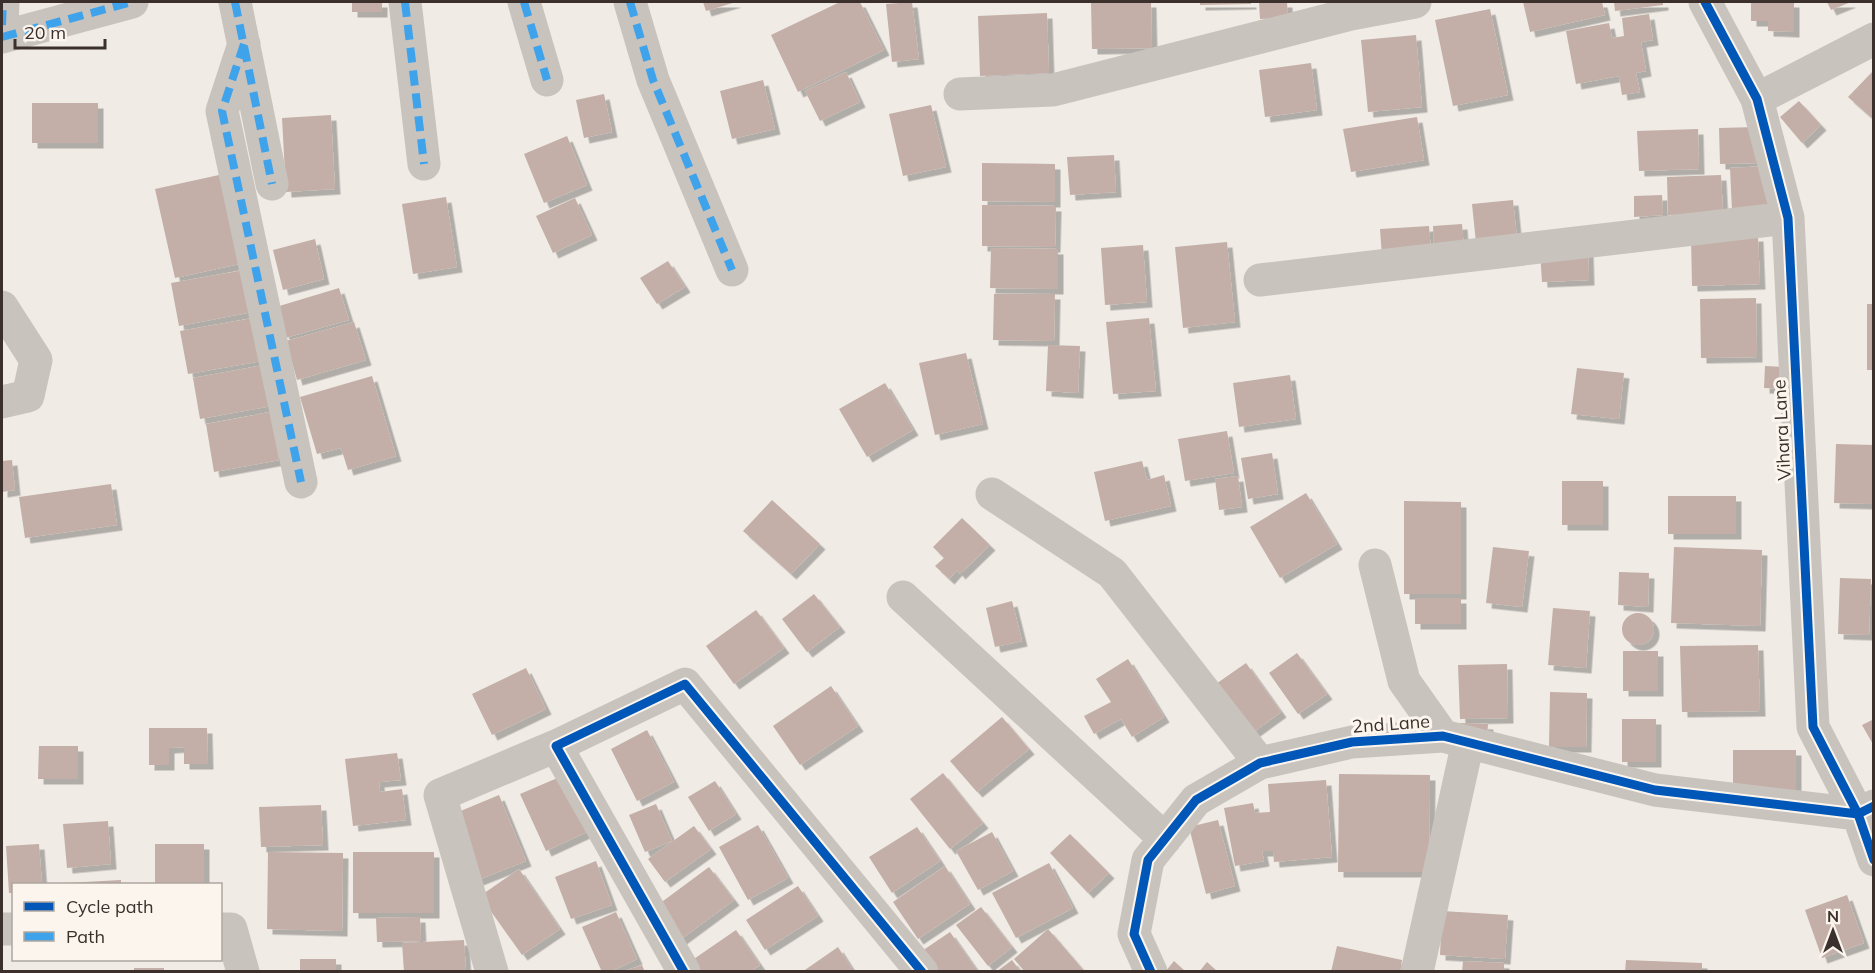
<svg xmlns="http://www.w3.org/2000/svg" width="1875" height="973" viewBox="0 0 1875 973" font-family="Mulish,sans-serif">
  <defs>
    <filter id="shadow"><feDropShadow dx="5.5" dy="5.5" stdDeviation="0" flood-color="#0004"/></filter>
  </defs>
  <rect width="100%" height="100%" fill="#f0ebe5"/>
  <path fill="#c3afa7" filter="url(#shadow)" d="M352,2h30v10h-30z
    M703,2h33l-30,9z
    M840,2h20l24,48 -86,42 -27,-57z
    M912,2l7,57 -27,3 -6,-58z
    M1091,2h60l1,46 -60,1z
    M1200,2h51v2l-51,1z
    M1259,2h28l1,15 -28,2z
    M1523,2h79l3,13 -75,17z
    M1614,2h49v3l-48,6z
    M1751,2h43v30l-26,-1v-10h-17z
    M1827,2h24l-20,8z
    M1490,9l18,86 -55,11 -18,-86z
    M1047,13l2,60 -69,3 -2,-60z
    M1649,14l4,26 -12,2 5,29 -10,2 4,19 -18,3 -3,-19 -43,8 -10,-53 43,-8 3,15 12,-2 -2,-18z
    M1416,35l6,72 -54,5 -7,-72z
    M1311,63l6,47 -52,7 -6,-47z
    M1874,70v50l-26,-23z
    M846,72l14,30 -40,19 -15,-30z
    M763,80l12,49 -43,10 -12,-48z
    M604,94l8,38 -28,6 -8,-38z
    M1799,101l22,24 -19,18 -22,-26z
    M32,103h66v40h-66z
    M931,105l15,62 -43,9 -14,-62z
    M331,115l4,74 -49,3 -4,-74z
    M1417,117l7,43 -73,12 -8,-43z
    M1756,127l1,36 -37,1 -1,-36z
    M1698,129l1,40 -60,2 -2,-40z
    M567,136l20,49 -43,18 -20,-49z
    M1114,155l2,37 -46,3 -3,-38z
    M982,163l73,1v38l-73,-1z
    M1768,166l2,43 -38,2 -2,-43z
    M219,175l20,89 -64,14 -20,-89z
    M1721,175l2,38 -55,2 -1,-38z
    M1662,195l1,20 -29,2v-21z
    M446,197l11,70 -44,7 -11,-70z
    M575,198l17,37 -39,18 -17,-37z
    M1513,200l4,39 -41,4 -4,-39z
    M982,205l74,1 -1,41 -73,-1z
    M1462,224l2,26 -30,2 -1,-26z
    M1429,226l2,26 -49,4 -2,-27z
    M1758,236l2,48 -68,2 -1,-48z
    M315,239l9,40 -41,11 -10,-40z
    M1227,242l8,80 -52,6 -8,-81z
    M1143,245l4,57 -42,3 -4,-57z
    M991,248l67,1v40l-68,-1z
    M1588,248l1,32 -47,2 -2,-31z
    M668,261l17,26 -28,17 -17,-26z
    M244,270l8,42 -73,14 -8,-43z
    M339,288l10,32 -64,18 -9,-31z
    M994,294h61l-1,47 -61,-1z
    M1756,298l1,59 -56,1 -1,-59z
    M1867,304h7v66h-7z
    M253,318l8,43 -73,13 -8,-43z
    M1149,318l7,73 -43,3 -7,-72z
    M354,322l12,38 -69,20 -11,-39z
    M1048,345l32,1 -2,47 -32,-2z
    M966,353l17,71 -48,11 -16,-72z
    M264,365l7,41 -71,13 -7,-41z
    M1765,366l22,1v22l-23,-1z
    M1577,368l47,5 -5,46 -48,-5z
    M1290,375l6,44 -57,8 -6,-44z
    M372,376l24,80 -48,14 -7,-22 -24,6 -17,-57z
    M885,383l28,47 -46,27 -28,-48z
    M270,412l9,48 -65,12 -8,-48z
    M1227,431l7,42 -49,8 -7,-42z
    M1836,444l38,1v59l-40,-1z
    M1272,453l6,41 -30,5 -7,-41z
    M12,460l3,30 -13,2v-31z
    M1142,461l5,19 17,-5 7,31 -66,15 -11,-49z
    M1238,476l4,31 -23,3 -4,-31z
    M1562,481h41v44h-41z
    M111,484l6,41 -92,13 -6,-41z
    M1306,493l31,51 -57,34 -30,-51z
    M1668,496h68v38h-68z
    M772,500l48,44 -29,30 -48,-43z
    M1404,501l57,1v92h-57z
    M962,518l28,27 -30,29 -3,-4 -8,9 -14,-13 9,-8 -11,-11z
    M1493,547l36,4 -7,56 -36,-4z
    M1674,547l88,3 -2,76 -89,-3z
    M1619,572l30,1 -1,34 -30,-2z
    M1840,578l31,1 -2,56 -31,-1z
    M814,594l26,33 -33,25 -25,-33z
    M1415,598h46v26h-46z
    M1012,601l10,40 -27,6 -9,-39z
    M1553,608l37,3 -4,57 -38,-3z
    M756,610l28,38 -50,36 -28,-38z
    M1622 629a16 16 0 1 1 32 0a16 16 0 1 1-32 0Z
    M1758,645l2,66 -78,1 -2,-66z
    M1623,651h35v40h-35z
    M1297,653l30,41 -29,20 -29,-41z
    M1128,659l36,58 -32,20 -11,-18 -27,15 -10,-18 27,-14 -15,-23z
    M1246,663l35,49 -33,24 -35,-50z
    M1507,664l1,54 -48,1 -2,-54z
    M526,668l20,41 -54,26 -20,-41z
    M831,686l27,40 -58,39 -27,-39z
    M1550,692l37,1 -1,54h-37z
    M1002,717l27,32 -52,43 -27,-31z
    M1622,719h34v43h-34z
    M1874,719v27l-12,-21z
    M1459,723l29,1 -1,15 -29,-1z
    M149,728h58l1,36h-24v-17l-15,1v17h-20z
    M647,730l27,52 -37,19 -26,-52z
    M39,746h39v33h-40z
    M1733,750h63v43h-63z
    M397,753l4,27 -22,2 1,10 22,-3 4,31 -53,6 -8,-67z
    M943,773l40,50 -33,26 -40,-50z
    M1339,774l91,1 -1,97h-91z
    M562,776l25,56 -41,19 -26,-57z
    M1326,780l6,77 -58,5 -1,-11h-11l2,10 -29,5 -11,-58 29,-5 2,10 15,-1 -2,-28z
    M715,781l21,33 -27,17 -21,-34z
    M499,795l27,66 -48,19 -27,-65z
    M656,804l16,37 -27,11 -16,-37z
    M321,805l2,40 -62,2 -2,-40z
    M1218,820l17,66 -29,8 -17,-67z
    M108,821l3,43 -44,4 -4,-44z
    M758,825l30,53 -40,22 -29,-53z
    M694,826l17,23 -46,33 -17,-23z
    M917,827l23,34 -48,32 -23,-36z
    M992,832l21,39 -35,19 -22,-39z
    M1070,834l39,39 -21,20 -38,-40z
    M39,844l3,40h-28v9h-5l-3,-47z
    M155,844h49v40h-49z
    M268,852l75,1 -1,78 -75,-2z
    M353,852h81v61h-81z
    M596,861l16,44 -41,14 -16,-42z
    M1049,863l24,45 -57,30 -24,-45z
    M945,866l25,38 -52,35 -25,-37z
    M709,867l25,33 -54,40 -25,-33z
    M519,869l41,60 -38,26 -42,-59z
    M121,880v4h-56v-1z
    M798,886l20,30 -53,34 -19,-30z
    M1847,895l17,48 -42,15 -17,-48z
    M981,907l31,40 -24,19 -32,-41z
    M1442,911l66,4 -3,44 -65,-4z
    M616,912l21,47 -27,13h-8l-20,-45z
    M420,917l1,24 -44,1 -1,-24z
    M1048,929l37,43h-60l-11,-13z
    M736,930l24,35 -10,7h-56l-6,-9z
    M950,932l28,40h-45l-14,-19z
    M464,940l2,32h-62l-2,-29z
    M1337,946l65,14 -2,12h-69z
    M838,947l16,25h-52z
    M300,959h36v13h-36z
    M1012,960l9,12h-25z
    M1626,960l76,3v9h-77z
    M1174,961l12,11h-21z
    M1463,961l41,2v9h-42z
    M1207,962l11,10h-19z
    M642,965l3,7h-20l-1,-1z
    M134,968h30v4h-30z"/>
  <g fill="none" stroke-linecap="round" stroke-linejoin="round">
    <path stroke="#c9c3be" stroke-width="33" d="M235,2l37,182
      M405,2l19,162
      M524,2l23,78
      M630,2l23,78 79,190
      M1705,2l52,97 31,119 25,509 45,87 16,46
      M2,25l1,-23
      M2,37l130,-35
      M244,44l-22,67 79,371
      M960,94l93,-4 298,-76 64,-12
      M1757,99l117,-60
      M1260,280l528,-62
      M2,307l34,53 -8,36 -26,6
      M992,494l120,79 148,190
      M1375,565l29,116 39,55
      M903,597l262,242
      M2,929h12
      M220,929h11l12,43
      M492,972l-52,-177 116,-49
      M684,972l-128,-226 129,-62 237,288
      M1151,972l-17,-38 14,-74 48,-60 64,-37 92,-21 91,-6 212,54 203,24 16,-8
      M1417,972l51,-230"/>
    <path stroke="#3fa3eb" stroke-width="8" stroke-dasharray="15 8" stroke-linecap="butt" d="M235,2l37,182
      M405,2l19,162
      M524,2l23,78
      M630,2l23,78 79,190
      M2,25l1,-23
      M2,37l130,-35
      M244,44l-22,67 79,371"/>
    <g stroke="#fbf5ee" stroke-width="13">
      <path id="cycleway" d="M1705,2l52,97 31,119 25,509 45,87 16,46
        M684,972l-128,-226 129,-62 237,288
        M1151,972l-17,-38 14,-74 48,-60 64,-37 92,-21 91,-6 212,54 203,24 16,-8"/>
    </g>
    <use href="#cycleway" stroke="#0057b8" stroke-width="9"/>
  </g>
  <g text-anchor="middle" stroke-width="6" stroke-linejoin="round" paint-order="stroke">
    <g font-size="18" fill="#3b302b" stroke="#fbf5ee">
      <text transform="translate(1782 430) rotate(-93)" y="6">Vihara Lane</text>
      <text transform="translate(1391 724) rotate(-4)" y="6">2nd Lane</text>
    </g>
  </g>
  <rect width="1875" height="973" fill="none" stroke="#3b302b" stroke-width="6"/>
  <rect x="12" y="883" width="210" height="78" fill="#fbf5ee" stroke="#aea6a0" stroke-width="1.5"/>
  <rect x="24" y="902" width="30" height="9" fill="#0057b8" stroke="#aea6a0" stroke-width="1.5"/>
  <text x="66" y="913" font-size="18" fill="#3b302b">Cycle path</text>
  <rect x="24" y="932" width="30" height="9" fill="#3fa3eb" stroke="#aea6a0" stroke-width="1.5"/>
  <text x="66" y="943" font-size="18" fill="#3b302b">Path</text>
  <g transform="translate(1833 931)" stroke="#fbf5ee" stroke-width="4.5" paint-order="stroke">
  <path d="M0-4.5L10 22L0 15L-10 22Z" fill="#3b302b"/>
  <text y="-9" font-size="16" font-weight="bold" text-anchor="middle" fill="#3b302b">N</text>
  </g>
  <path d="M15 39v9h90v-9" fill="none" stroke="#3b302b" stroke-width="3"/>
  <text x="24" y="39" font-size="18" fill="#3b302b" stroke="#fbf5ee" stroke-width="4.5" paint-order="stroke">20 m</text>
</svg>
